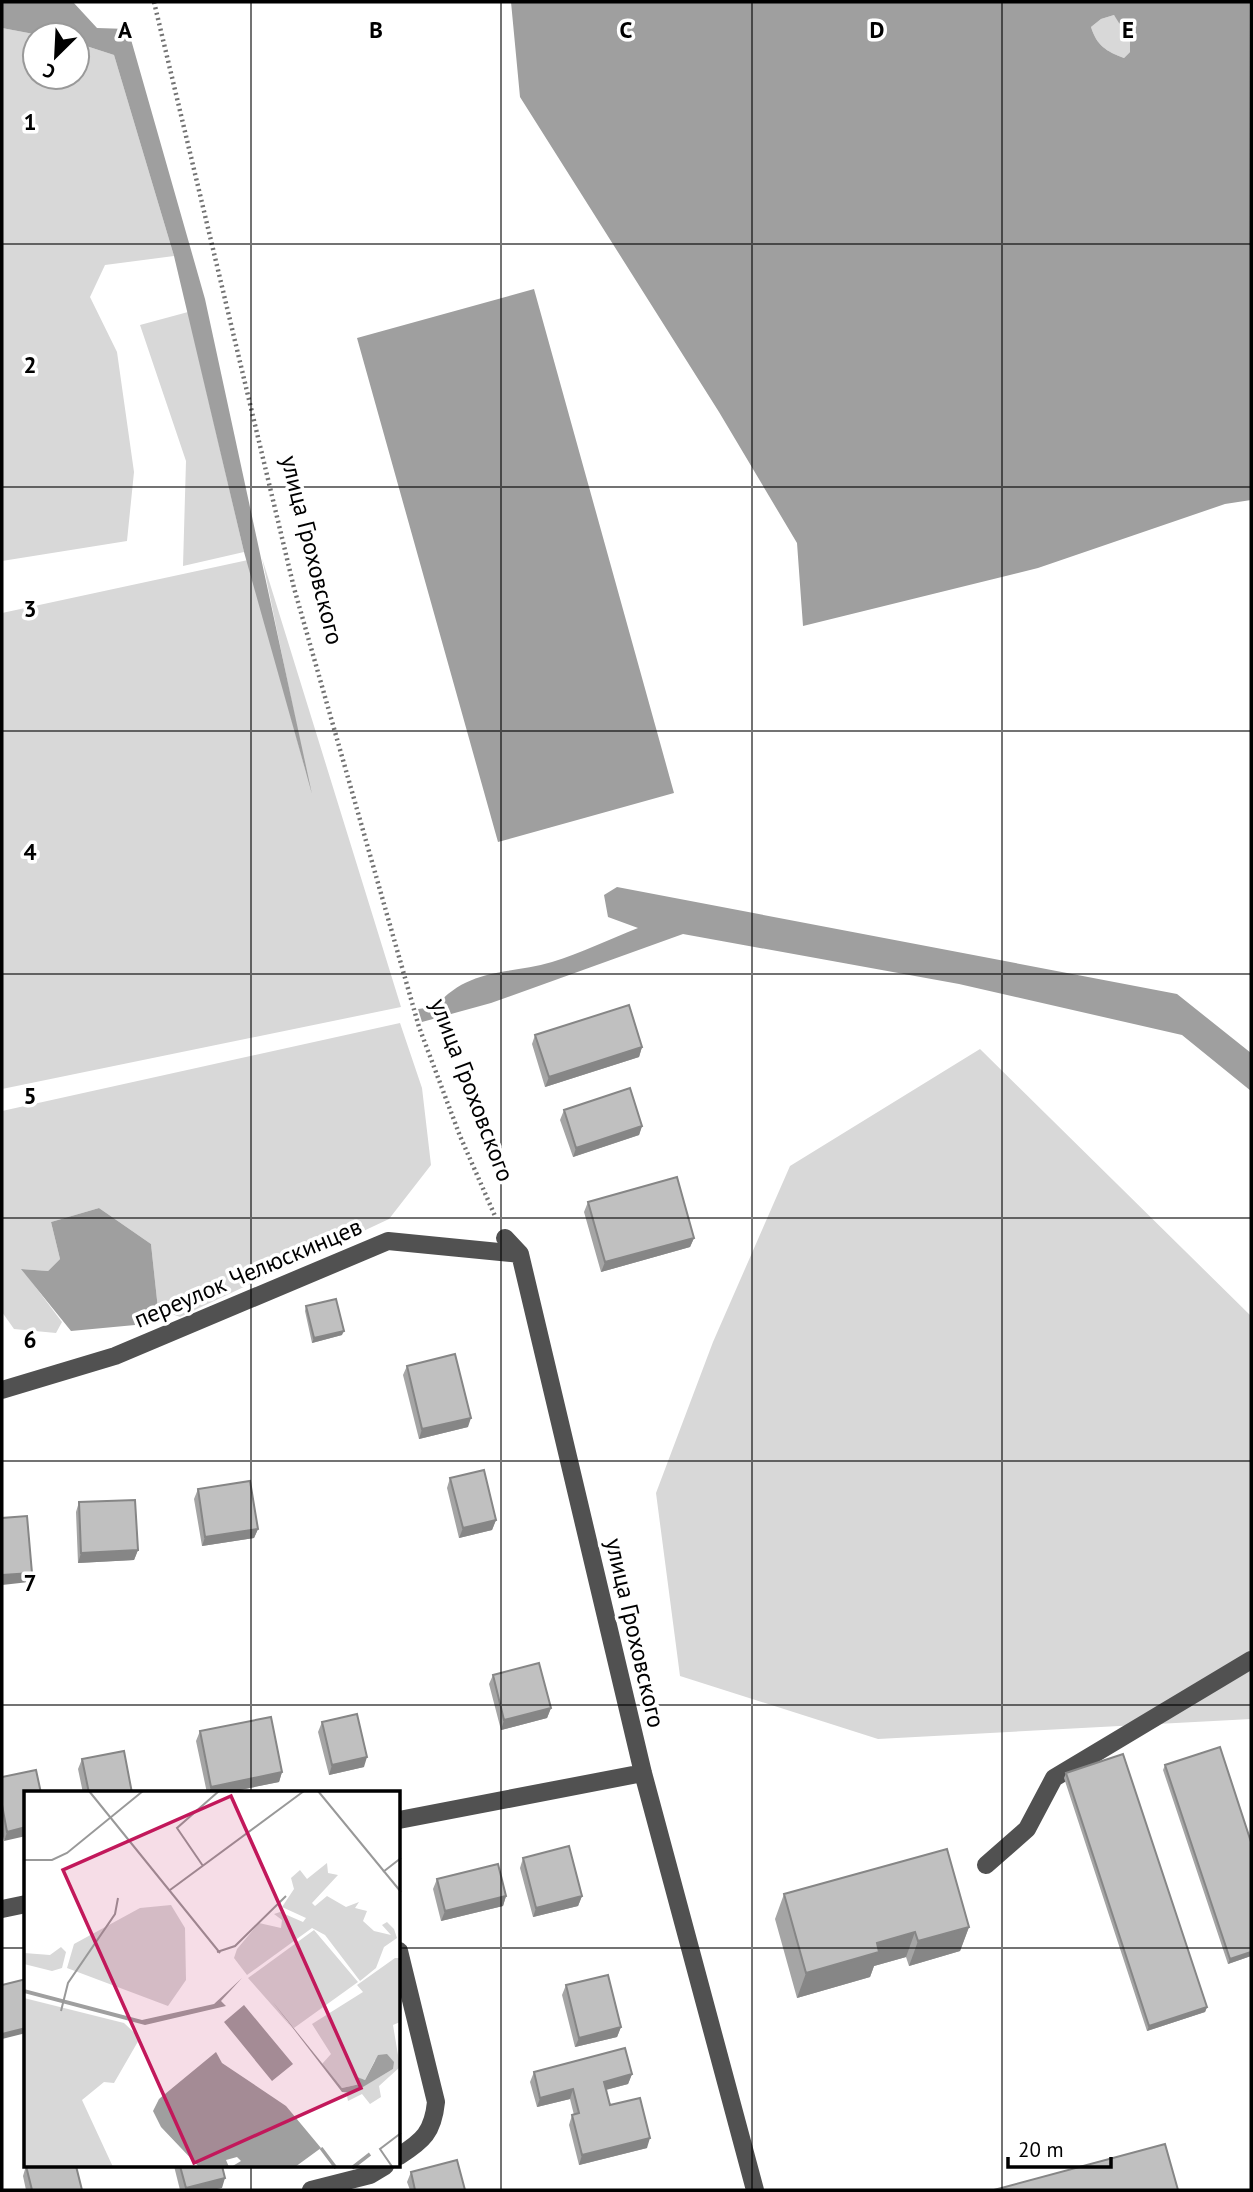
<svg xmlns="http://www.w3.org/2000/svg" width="1253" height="2192" viewBox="0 0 1253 2192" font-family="'PT Sans',sans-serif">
  <rect width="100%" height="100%" fill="#fff"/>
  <path fill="#d8d8d8" d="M1114,15l16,15v22l-6,6c-18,-7 -27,-12 -33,-31l10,-8z
    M2,28l37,7h-4v42h42v-34l37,12 60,201 -69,9 -15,32 27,55 17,120 -7,69 -125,20z
    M188,312l56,240 -61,14 3,-105 -46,-136z
    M262,558l139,449 -399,82v-476l246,-53 59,216z
    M400,1023l22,65 9,77 -42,54 -209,98 -22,-8 -7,-65 -52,-36 -48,14 9,37 -12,12 -26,-2 40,53 -6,11 -42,-4 -12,-17v-201z
    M980,1049l271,267v403l-373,20 -198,-63 -24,-183 57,-151 77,-176z"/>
  <path fill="#9f9f9f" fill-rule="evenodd" d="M2,2h71l24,26 31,1 77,270 107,495 -68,-242 -70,-296 -60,-201 -37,-12v-8h-38l-37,-7z
    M511,2h738l2,498 -26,4 -187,64 -235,58 -6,-83 -78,-131 -199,-315zM1114,15l5,8 11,7v22l-6,6c-18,-7 -27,-12 -33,-31l10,-8z
    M534,289l140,504 -176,49 -141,-504z
    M617,887l560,107 74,59v38l-69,-56 -223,-51 -276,-50 -192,69 -69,19 -4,-13 17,-2c34,-40 73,-32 117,-45 29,-9 58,-23 86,-34l-30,-11 -4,-22z
    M99,1208l52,36 7,65 -17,1 -6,15 -64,6 -50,-62 27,2 12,-12 -9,-37z"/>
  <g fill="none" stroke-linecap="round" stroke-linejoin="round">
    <path stroke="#737373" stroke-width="4.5" stroke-dasharray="2 3.5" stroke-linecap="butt" d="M154,2l140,586 125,439 41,109 35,80"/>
    <path stroke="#515151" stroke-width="18" d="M505,1238l15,16 123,519 112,417
      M2,1390l113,-34 273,-115 132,13
      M399,1820l244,-47
      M986,1865l41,-36 27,-51 197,-118
      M2,1909l24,-5
      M399,1951l37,151c-3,30 -13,39 -37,54
      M311,2190l59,-15 15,-9"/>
  </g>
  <path fill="#a5a5a5" d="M535,1035l107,12 -3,10 -94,30 -13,-43z
    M564,1110l78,16 -3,9 -66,22 -13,-37z
    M588,1202l106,36 -4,9 -89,25 -17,-60z
    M306,1306l36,29 -30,8 -7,-32z
    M407,1366l61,61 -49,12 -16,-64z
    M450,1478l46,42 -4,10 -33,8 -12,-50z
    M198,1489l60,40 -4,9 -52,8 -8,-47z
    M79,1502l59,48 -4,10 -56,3 -2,-51z
    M493,1675l58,33 -4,10 -46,12 -12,-46z
    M322,1722l42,45 -35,8 -11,-43z
    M200,1731l82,41 -3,10 -54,11h-18l-11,-52z
    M82,1759l50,34h-49l-5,-24z
    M1165,1765l86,191 -23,8 -65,-194z
    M36,1770l-32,71 -2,-9v-55z
    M1066,1773l141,234 -2,5 -58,19 -83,-253z
    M523,1858l59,38 -4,10 -45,11 -13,-49z
    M437,1879l69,17 -3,10 -62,15 -8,-32z
    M784,1894l185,33 -9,24 -51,15 -3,-9 -32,9 -4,11 -73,21 -22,-79z
    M566,1985l55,42 -4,10 -42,10 -13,-52z
    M534,2072l98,2 -4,10 -22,6 4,15 37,43 -68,17 -10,-40 3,-10h2l-4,-16 -33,8 -7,-25z
    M26,2166l56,24h-56l-3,-14z
    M174,2166h48v22l-11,2h-31z
    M411,2172l54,18h-55l-3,-8z"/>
  <path fill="#868686" d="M642,1047l-3,10 -94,30 4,-10z
    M642,1126l-3,9 -66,22 3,-9z
    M694,1238l-4,9 -89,25 4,-10z
    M344,1331l-2,4 -30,8 2,-5z
    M471,1418l-3,9 -49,12 3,-10z
    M496,1520l-4,10 -33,8 4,-10z
    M258,1529l-4,9 -52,8 3,-9z
    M138,1550l-4,10 -56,3 3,-10z
    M32,1573l-3,9 -27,3v-10z
    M551,1708l-4,10 -46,12 3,-10z
    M367,1757l-3,10 -35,8 3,-10z
    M282,1772l-3,10 -54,11h-16l2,-6z
    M26,1827v9l-22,5 3,-9z
    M506,1896l-3,10 -62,15 4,-10z
    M582,1896l-4,10 -45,11 3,-9z
    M969,1927l-9,24 -51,15 9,-25z
    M915,1932l-9,25 -32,9 -4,11 -73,21 9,-25 71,-30z
    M1251,1952v4l-23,8 2,-5z
    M1207,2007l-2,5 -58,19 2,-5z
    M621,2027l-4,10 -42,10 4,-9z
    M26,2028v5l-24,6v-5z
    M632,2074l-4,10 -27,7 3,-9z
    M573,2089l-3,10 -33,8 3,-9z
    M650,2138l-3,10 -68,17 3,-10z
    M225,2178l-3,10 -11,2h-26l1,-2z"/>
  <path fill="#c0c0c0" stroke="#868686" stroke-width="2" d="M629,1005l13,42 -93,30 -14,-42z
    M630,1088l12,38 -66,22 -12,-38z
    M677,1177l17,61 -89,24 -17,-60z
    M336,1299l8,32 -30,7 -8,-32z
    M455,1354l16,64 -49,11 -15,-63z
    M484,1470l12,50 -33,8 -13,-50z
    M250,1481l8,48 -53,8 -7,-48z
    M135,1500l3,50 -57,3 -2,-51z
    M27,1516l5,57 -30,2v-57z
    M539,1663l12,45 -47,12 -11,-45z
    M357,1714l10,43 -35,8 -10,-43z
    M271,1717l11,55 -71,15 -11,-56z
    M1220,1747l31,95v110l-21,7 -65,-194z
    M124,1751l8,42h-43l-7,-34z
    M1123,1754l84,253 -58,19 -83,-253z
    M36,1770l5,23h-15v34l-19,5 -5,-27v-28z
    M569,1846l13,50 -46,12 -13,-50z
    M947,1849l22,78 -51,14 -3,-9 -38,11 2,9 -73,21 -22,-79z
    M498,1864l8,32 -61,15 -8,-32z
    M608,1975l13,52 -42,11 -13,-53z
    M26,1979v49l-24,6v-49z
    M625,2048l7,26 -28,8 6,23 30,-7 10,40 -68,17 -10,-40 7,-2 -6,-24 -33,9 -6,-26z
    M1165,2144l13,46h-184z
    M457,2160l8,30h-50l-4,-18z
    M26,2166h50l6,24h-50z
    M180,2166h42l3,12 -39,10z"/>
  <path fill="none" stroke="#000" stroke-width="2" stroke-opacity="0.55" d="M251,2v1791M501,2v2188M752,2v2188M1002,2v2188M2,244h1249M2,487h1249M2,731h1249M2,974h1249M2,1218h1249M2,1461h1249M2,1705h1249M2,1948h24M399,1948h852M251,2166v24"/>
  <g text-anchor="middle" stroke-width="7" stroke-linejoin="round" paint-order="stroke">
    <g font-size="24" fill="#000" stroke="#fff">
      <text transform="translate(312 550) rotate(76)" y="8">улица Гроховского</text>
      <text transform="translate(472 1090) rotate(69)" y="8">улица Гроховского</text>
      <text transform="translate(248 1273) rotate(-23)" y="8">переулок Челюскинцев</text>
      <text transform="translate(635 1633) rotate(77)" y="8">улица Гроховского</text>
    </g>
  </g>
  <g transform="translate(24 1791)">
    <rect width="376" height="376" fill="#fff"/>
    <path d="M303,72l1,10 10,2 -26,28 3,3 12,-10 19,11 13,-5 -4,6 12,3 -4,10 11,10 17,4 -9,-10 5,-3 7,7 3,9 -13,9 -8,21 -16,13 -35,-46 -13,-7 -65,47 -13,-17 3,-9 22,-26 22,5 1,-8 -8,-6 6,-2 23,10 3,-4 -24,-11 12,-18 -3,-11 9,-8 7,9zM147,114l14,23 1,52 -18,26 -101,-38 7,-24 66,-36zM290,139l44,52 -64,46 -11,-12 10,13 -45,-51zM37,156l5,5 -4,16 -10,3 -28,-7v-11l26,2zM371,167h5v64l-7,3 7,42 -21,19 2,11 -11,7 -8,-10 -14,7 -1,-5 46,-27 -18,-9 -10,20 -7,-2 2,6 -18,4 -20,-24 9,-10 -19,-30 51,-32 -6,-7zM0,207l100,25 16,15 -26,45 -10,-1 -22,18 31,67h-89z" fill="#d8d8d8"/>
    <path d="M218,187l-21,23 5,5 -81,19 -121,-32v-4l118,31 72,-16zM248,210l70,87 18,-4 -3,-7 8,3 13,-25 9,-1 7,8 -1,7 -40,24 -11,-1zM220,214l49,59 -21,17 -48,-59zM192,261l6,11 64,43 35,42 -26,19h-64l10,-6 -4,-4 -11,3 3,7h-30l-38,-40 -8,-16 6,-12z" fill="#9f9f9f"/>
    <path fill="none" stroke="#9f9f9f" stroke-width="3.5" d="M297,357l15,20M328,377l18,-14"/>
    <path fill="none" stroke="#999" stroke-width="2" d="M65,0l131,162M294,0l83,101M0,69h28l15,-7 76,-62M179,75l-26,-38 42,-37M359,81l18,-14M146,99l134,-99M193,161l18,-6 51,-50M37,220l7,-28 47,-69 3,-16M369,377l-13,-19 21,-16"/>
    <path fill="#c2185b" fill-opacity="0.15" stroke="#c2185b" stroke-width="3.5" d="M207,5l130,292 -167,75 -131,-293z"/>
    <rect width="376" height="376" fill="none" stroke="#000" stroke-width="3.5"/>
  </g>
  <g font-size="23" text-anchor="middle" font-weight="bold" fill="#000" stroke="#fff" stroke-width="7" stroke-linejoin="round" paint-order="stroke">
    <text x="125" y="38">A</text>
    <text x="376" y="38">B</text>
    <text x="626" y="38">C</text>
    <text x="877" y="38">D</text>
    <text x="1128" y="38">E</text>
    <text x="30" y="130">1</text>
    <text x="30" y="373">2</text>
    <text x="30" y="617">3</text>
    <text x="30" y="860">4</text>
    <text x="30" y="1104">5</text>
    <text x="30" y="1348">6</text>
    <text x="30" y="1591">7</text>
  </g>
  <rect width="1253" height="2192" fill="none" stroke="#000000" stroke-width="7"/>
  <g transform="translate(56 56) rotate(204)"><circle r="33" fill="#ffffff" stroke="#999999" stroke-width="2"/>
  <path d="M0-5L12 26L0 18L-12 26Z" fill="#000000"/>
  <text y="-10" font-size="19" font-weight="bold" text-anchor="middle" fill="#000000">С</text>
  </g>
  <path d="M1008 2157v10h103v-10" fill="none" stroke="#000000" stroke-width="3.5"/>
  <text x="1018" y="2157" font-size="21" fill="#000000" stroke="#ffffff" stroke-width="5" paint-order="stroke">20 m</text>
</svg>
